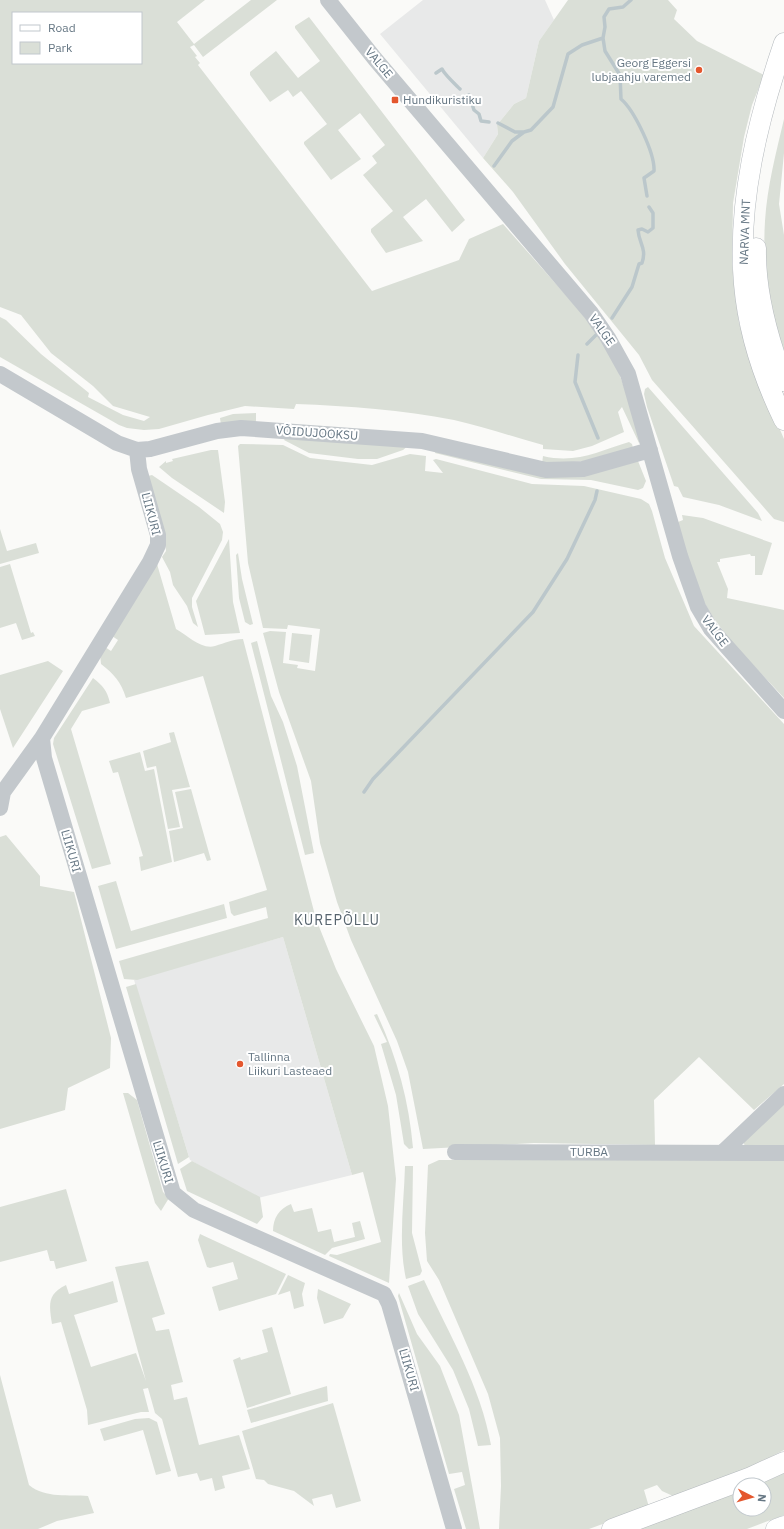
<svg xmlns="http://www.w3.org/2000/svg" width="784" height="1529" viewBox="0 0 784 1529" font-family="'IBM Plex Sans',sans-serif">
  <rect width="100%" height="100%" fill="#fafaf8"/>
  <path fill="#e8e9e9" d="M423,0h122l9,20 -15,21 -13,57 -12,6 -17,21 1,9 -15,24 -103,-124z
    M283,937l69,238 -94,23 -68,-38 -56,-180z"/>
  <path fill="#dadfd7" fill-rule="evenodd" d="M0,0h205l-28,22 17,22 57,-44h26l-74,57 -9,-12 -4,2 7,9 -2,1 5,6 -2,2 174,226 87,-31 10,-21 34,-15 91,103 18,27 28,77 -1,12 -17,-36 -4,5 6,20 -32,14 -19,5 -30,-2v-4c-29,-8 -59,-18 -89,-25 -52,-10 -105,-14 -158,-16l-2,5 -49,-3 -37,9 -49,14 -15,1 -17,-2 -8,-3 -119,-68v-40l6,3 35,34 48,39 -1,4 35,18 21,6 6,-4 -37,-11 -20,-20 -42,-33 -30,-38 -21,-8zM13,13h128v50h-128z
    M568,0h100l9,10 -3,9 23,22 67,34 -12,30 -8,32 -11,66 -1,61 7,59 16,48 29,68v83l-10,-3 -122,-139 -13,-25 -74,-91 -52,-72 -30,-34 15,-24 -1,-9 17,-21 12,-6 13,-57z
    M309,17l156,203 -13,12 -26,-33 -23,18 20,24 -37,12 -15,-21v-3l22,-18 -30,-36 14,-12 -5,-7 13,-11 -25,-32 -22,17 23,29 -30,21 -27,-36v-2l23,-18 -26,-33 -8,6 -5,-7 -18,12 -20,-27v-3l26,-21 22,27 22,-17 -25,-33v-2z
    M784,119v34l-5,51 5,31v121c-14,-43 -22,-90 -19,-135 2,-34 11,-68 19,-102z
    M648,387l110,126 4,8 -43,-16 -36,-8 -5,-10 -4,-1 -27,-79 -3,-13 1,-5z
    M256,413v10l-35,2 -1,-7 13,-4z
    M286,436l123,9 -6,5 -26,9h-19l-49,-6 -25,-13z
    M629,442l3,2 1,4 -31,12 -60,4 1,-8c33,8 56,-5 86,-14z
    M240,444l43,1 27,13 62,7 38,-11 16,2 -1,15 18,2 -10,-13 3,-1 96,25 52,2 57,13 8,5 3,7 13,47 29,68 90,98v360l-30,26 -55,-53 -45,43 1,45 -121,-2 -111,6 -15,-77 -11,-31 -46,-101 -14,-38 -17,-59 -9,-62 -32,-89 -16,-59 7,-2 16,1 -3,31 15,2 -1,3 18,3 5,-42 -32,-4 -1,4 -24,-1 -15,-65 -10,-117z
    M211,450h7l7,52 -1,11 -52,-35 -13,-11 7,-6v2l7,-2 -1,-2z
    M436,450l74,18 128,-7 8,20 -3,7 -5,2 -47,-10 -50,-1 -106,-26z
    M152,475l47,32 21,17 3,8 -1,8 -30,58v9l6,20 -5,-4 -6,-17 -14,-21 -3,-13 -8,-15 4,-6 -1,-11 -17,-64z
    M682,515l21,3 69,25 -10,32h-7v-19h-4l-1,-2 -30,5v3h-3l11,27 -1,9 57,12v88c-29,-32 -64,-63 -83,-102 -11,-23 -16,-49 -23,-74l5,-2z
    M0,529l7,22 29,-8 3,10 -39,11z
    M229,539l4,63 7,31 -35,2 -9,-34z
    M238,553l4,26 11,45 -3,1 -5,-3 -6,-24 -3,-43z
    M10,564l21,69 2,-1 2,4 -13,4 -6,-17 -16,5v-61z
    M157,564l19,65c12,7 26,21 39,17 10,-3 18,-7 28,-7l73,280 20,50 38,77 14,60 8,73 -7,104 -60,-27 1,-2 7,1 44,-13 -18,-70 -11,3 -69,-238 -146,43 -13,-1 -5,-18 149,-43 -2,-11 -32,9 -3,-3 -2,-11 38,-12 -64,-214 -77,22c-5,-16 -12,-24 -25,-34l-1,-10 5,-7 6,4 7,-11 -6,-4z
    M292,633l20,2 -3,28 -20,-3z
    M257,641l14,55 12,26 14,44 17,87 -9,2 -54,-212z
    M48,661l15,10 -50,77 -13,-39v-34z
    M93,678c10,8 14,12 17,25l-28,8 -11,18 40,135 -19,5 -39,-125 1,-6z
    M174,732l16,55 -18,3 8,37 -12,2 -12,-63 -9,2 -4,-17 28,-9 -2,-9z
    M140,752l5,19 9,-2 18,93 -31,9 -2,-14 4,-1 -25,-84 -5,1 -4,-12z
    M191,789l20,71 -4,1 -3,-8 -30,9 -5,-31 14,-3 -8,-36z
    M6,835l34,41v10l34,6 37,146 -1,30 -42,20 -3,22 -65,19v-292z
    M116,881l15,50 93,-27 3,14 -111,31 -18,-63z
    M136,984l53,173 -11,7 -52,-177z
    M377,1014c20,43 32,87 36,134l-4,1 -5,-5 -8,-49 -15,-51 6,-2 -13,-27z
    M123,1093h5l9,7 26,92 6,6 -8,13 -6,-8z
    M784,1099v49l-38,-1 -2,-3v-8z
    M439,1160h345v290l-39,20 -72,26 -11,-5 -5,-6 -13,5 5,17 -60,22h-90l2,-43 -1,-48 -12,-44 -49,-114 -12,-19 -2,-28 3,-68z
    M192,1161l68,36 3,20 -6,7 -70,-33 -7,-22z
    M405,1166h8l-1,67 10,38 -2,4 -14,4c-8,-36 -2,-76 -1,-113z
    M66,1189l21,72 -31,8 -2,-8h-4l-3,-11 -47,12v-55z
    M291,1204l3,8 18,-4 6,24 13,-3 3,13 21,-5 -3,-14 8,-2 5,18 -33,9 -7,7 -52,-24c0,-13 6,-22 18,-27z
    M200,1234l86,40 -10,20 -57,17 -7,-24 26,-8 -5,-17 -23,6 -3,-1 -9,-27z
    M148,1261l17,53 -13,4 4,13 13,-2 14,53 -12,3 3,15 13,-3 12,48 40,-10 11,34 -28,7 3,12 -10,3 -3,-13 -12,3 -3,-8 -19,4 -16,-58 -7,-6 -7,-25 -5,1 6,23h-8l-53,13 -1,-15 -26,-88 -9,2c-3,-19 -5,-30 14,-39l3,9 44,-13 5,21 -44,13 17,52 45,-14 10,28 -31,-114z
    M288,1275l17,8 -3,11 2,12 -10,3 -4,-18 -12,4z
    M424,1280c25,54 57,107 67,165l-13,1 -9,-37 -16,-39 -35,-56 -10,-28z
    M318,1289l33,15 -8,14 -19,6 -7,-26z
    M399,1293l18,41 23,32 19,49 21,114h-14l-12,-40 11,-4 -3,-13 -13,2 -51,-178z
    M272,1327l19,67 -44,14 -14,-48 7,-3 1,3 27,-8 -6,-22z
    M0,1375l29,110c17,14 40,9 59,11l6,17 -37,8 -19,8h-38z
    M327,1386l1,15 -77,22 -4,-13z
    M333,1403l28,98 -25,7 -4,-14 -20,5 2,7 -20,-15 -26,-7 -4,-4 -8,-1 -14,-48z
    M149,1418l8,4 14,49 -15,4 -13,-45 -39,11 -4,-12 35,-10z
    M784,1473v42l-37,14h-110l103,-37v17h24v-24h-6z"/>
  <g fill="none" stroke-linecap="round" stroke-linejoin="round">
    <path stroke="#bbc7cb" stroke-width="3.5" d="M631,0l-8,7 -14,2 -5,8 1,10 -2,11 2,13 15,24 1,24c13,11 34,54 33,72l-10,7 3,18
      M436,73l6,-4c3,6 13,15 18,20
      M469,95l5,15 5,4 2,7 8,1
      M498,123l17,9h9l7,-2 22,-23 15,-53 14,-9 21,-7
      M494,166l18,-25 12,-9
      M612,318l20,-31 7,-23 3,-1c5,-15 -3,-19 -4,-33l4,-1 6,3 5,-4v-15l-4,-6
      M587,344l9,-9
      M578,355l-3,27 23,56
      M364,792l9,-13 160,-167 34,-53 28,-59 2,-9"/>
    <g stroke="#b5babe" stroke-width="21">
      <path id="major" d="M784,43c-26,76 -47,160 -40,241 4,46 20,95 40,136
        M756,248c-1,46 12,91 28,133
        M612,1529l139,-52 33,-15
        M776,1529l8,-3"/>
    </g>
    <path stroke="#c3c8cc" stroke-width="16" d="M328,0l47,59 216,254 17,25 20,36 52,182 18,51 13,22 73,82
      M0,374l117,69 20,7 13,-1 67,-18 24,-3 181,13 124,29 37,-1 67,-19
      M137,450l2,19 19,66v10l-8,17 -108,176 2,20 129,435 21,17 190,84 5,10 65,225
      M0,808l3,-16 39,-54
      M455,1152l329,1
      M723,1152l61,-58"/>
    <use href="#major" stroke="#fff" stroke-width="20"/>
  </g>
  <g fill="#e4572e" stroke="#fff" stroke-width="1.5">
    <circle cx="699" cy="70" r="4"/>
    <rect x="391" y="96" width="8" height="8" rx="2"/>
    <circle cx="240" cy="1064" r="4"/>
  </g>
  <g text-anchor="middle" stroke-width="4" stroke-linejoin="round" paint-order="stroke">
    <g font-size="12" fill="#657683" stroke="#fff">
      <text transform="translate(379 63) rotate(50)" y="4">VALGE</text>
      <text transform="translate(745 232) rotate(-88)" y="4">NARVA MNT</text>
      <text transform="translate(602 330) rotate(55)" y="4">VALGE</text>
      <text transform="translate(317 433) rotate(4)" y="4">VÕIDUJOOKSU</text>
      <text transform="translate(151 514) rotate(75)" y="4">LIIKURI</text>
      <text transform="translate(715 631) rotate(53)" y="4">VALGE</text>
      <text transform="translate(71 851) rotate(74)" y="4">LIIKURI</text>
      <text x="589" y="1156">TURBA</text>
      <text transform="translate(163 1162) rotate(73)" y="4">LIIKURI</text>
      <text transform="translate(409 1370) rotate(74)" y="4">LIIKURI</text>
    </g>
    <g font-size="12" fill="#657683" stroke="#fff" text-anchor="start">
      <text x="691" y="67" text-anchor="end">Georg Eggersi<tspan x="691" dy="14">lubjaahju varemed</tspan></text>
      <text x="403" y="104">Hundikuristiku</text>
      <text x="248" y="1061">Tallinna<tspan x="248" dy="14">Liikuri Lasteaed</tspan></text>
    </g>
    <g font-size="14" letter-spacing="1" fill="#57646e" stroke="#fff">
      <text x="337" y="925">KUREPÕLLU</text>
    </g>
  </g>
  <rect x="12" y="12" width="130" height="52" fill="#ffffff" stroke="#c1c8cd"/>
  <rect x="20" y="25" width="20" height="6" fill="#ffffff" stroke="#c1c8cd"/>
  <text x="48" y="32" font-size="12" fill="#657683">Road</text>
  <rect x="20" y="42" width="20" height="12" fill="#dadfd7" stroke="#c1c8cd"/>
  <text x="48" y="52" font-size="12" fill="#657683">Park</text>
  <g transform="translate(752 1497) rotate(96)"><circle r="19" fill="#ffffff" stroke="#c1c8cd"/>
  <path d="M0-3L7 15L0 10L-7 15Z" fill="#e4572e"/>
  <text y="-6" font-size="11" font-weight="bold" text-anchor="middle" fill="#657683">N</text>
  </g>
</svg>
